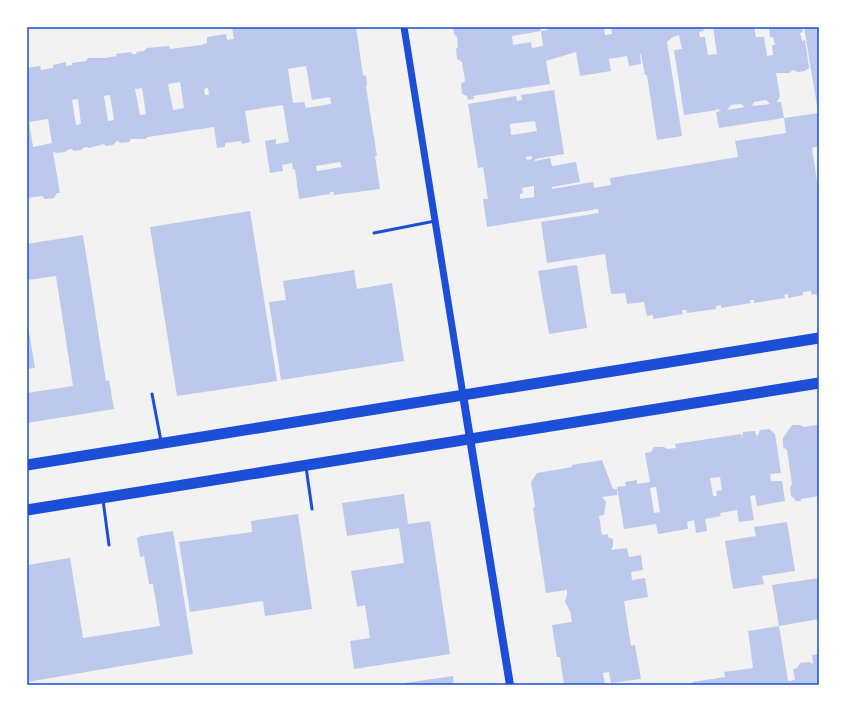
<svg xmlns="http://www.w3.org/2000/svg" width="846" height="712" viewBox="0 0 846 712" font-family="'Varela Round',sans-serif">
  <rect width="100%" height="100%" fill="#f2f2f2"/>
  <path fill="#bdc9ec" fill-rule="evenodd" d="M232,27h124l7,48 3,1 1,8 -1,3 11,69h-2l5,33 -46,6v-3h-4v2l-31,5 -4,-30h-2l-1,-6 -10,2 1,6 -13,2 -5,-32 11,-2v5l13,-2 -6,-37 -38,6 5,31 -8,2 -1,-3 -16,2v4l-8,1 -3,-21 -66,10 -3,2h-14l-2,3 -8,1 -4,-2 -4,4 -7,1 -2,-2 -15,4 -2,-1 -4,1 -2,2 -7,1 -2,-2 -5,1 -2,2 -8,1 -4,-1 7,41h-3l-3,5 -9,1 -3,-3 -15,2v-130l13,-2 1,4 12,-2v-3l13,-3v4l6,-1v-2l14,-2 2,-3h17l12,-2 -1,-2 15,-2 1,2h5l-1,-2 8,-1 3,-3 22,-2 1,3 31,-4 6,-2v-6l19,-3 1,6 7,-1zM306,66l6,34 18,-3 1,7 -25,4 -2,-6 -11,1 -5,-34zM180,82l4,26 -11,2 -5,-26zM142,88l4,26 -6,1 -5,-26zM208,88l1,7h-4l-1,-6zM110,95l4,25 -6,1 -4,-25zM78,99l3,25 -5,1 -4,-25zM48,119l4,24 -19,4 -4,-25zM340,162l2,5 -25,4 -1,-5z
    M453,27h87l1,4 -29,5 1,9 18,-3 1,6 11,-2 -2,-15 7,-1 -1,-3h57l1,8 7,-1 -1,-7h92l1,4 -5,1 1,5h5l3,18 9,-1 -4,-27h41l2,10h8l3,19 6,-1 -1,-10h3l-2,-8h-3l-1,-10h33l1,5 -3,1 2,8 3,-1 4,28 -4,3 -7,1 -5,-2 -4,3h-13l4,24 -3,5h4l3,16 -65,10 -3,-16 5,-1 -5,-3 1,2 -33,5 -10,-65 8,-1 -3,-14 -6,2 -6,5 15,94 -25,4 -10,-65h-2l-4,-21h-1l1,10 -12,2 -2,-10 -18,3 2,12 -31,5 -4,-24 -30,9 4,23 -77,12 1,3 -6,1 -1,-4 -5,-2 -1,-10 4,-3 -3,-19 -5,-3 -1,-10 2,-2 -1,-10 -3,-3zM766,100l4,4 -18,2 2,-4zM741,104l4,3 -18,3 4,-5z
    M804,27h15v85h-1z
    M554,90l10,64 -29,5v2l15,-3 2,8 24,-4 4,20 -28,5v2l41,-7 1,6 17,-3 -1,-7 128,-21 -3,-16 51,-8 -2,-15 35,-5v33l-7,2 7,47v102l-4,-3 -3,1 -1,-4 -8,1v3l-15,3v-4l-4,1 1,3 -31,5v-3h-4l1,3 -30,5v-3l-5,1v3l-29,4 -1,-3h-4l1,4 -30,5v-4l-6,1 -3,-14 -17,2 -2,-11 -14,1 -6,-40 -58,9 -6,-41 58,-9 -1,-4 -111,18 -4,-28h5l-5,-32 -5,1 -10,-64 48,-8 1,5 5,-1 -1,-5zM535,121l2,10 -26,4 -1,-11zM532,156v3l-5,1 -1,-3zM534,186v11l-14,2v-5l3,-1 -1,-5z
    M250,211l27,170 -100,15 -27,-169z
    M83,235l23,146 3,-1 5,29 -87,14v-30l46,-7 -17,-110 -29,4v-36z
    M577,265l10,63 -38,6 -11,-63z
    M354,270l3,19 35,-6 12,78 -123,19 -12,-78 17,-2 -3,-19z
    M27,320l8,48 -8,1z
    M819,422v74l-18,3v2h-6v-2l-4,-3 -1,-8 2,-4 -5,-34 -4,-3v-9l9,-13h8l4,2 13,-2z
    M769,429l6,5 6,39 -11,1 1,7h11l3,20 -28,5 -2,-11 -5,1 4,24 -15,2 -2,-12 -17,3 1,3 -16,3 2,12 -11,2 -2,-13 -7,2 1,7 -30,5 -2,-10 -32,5 -7,-42 9,-1 -1,-4 12,-2v4l13,-2 -5,-29 6,-1 3,-5h10l3,2 9,-1 -1,-4 66,-10 1,5 1,-7 12,-1 1,4 2,1 2,-6zM720,477l2,13 -6,1 1,5h-4l-3,-18zM656,487l4,25 -6,1 -4,-25z
    M602,460l11,29h4v6l-15,2 4,5 -2,13 -5,1 3,19 6,-1v3l5,2v7l-2,4 16,-2 2,9 12,-2 2,15 -12,2 1,8 13,-2 3,19 -24,4 7,45 4,-1 6,34 -30,4 -2,-11 -6,1 2,11 -41,1 -4,-28h-3l-5,-32 20,-3 -2,-11 -5,-9 2,-8v-4l-21,3 -13,-85 2,-1 -4,-25 6,-9 35,-6v-2z
    M404,494l4,30 22,-3 20,133 -96,15 -4,-28 20,-3 -5,-33 -8,2 -6,-36 53,-8 -5,-35 -52,8 -5,-33z
    M298,514l14,95 -47,7 -2,-15 -73,11 -11,-70 73,-10 -1,-11z
    M787,522l8,49 -33,5 2,8 -31,5 -8,-48 31,-5 -2,-9z
    M173,531l20,123 -166,28v-117l43,-7 13,80 77,-12 -7,-42h-4l-5,-28 -4,1 -3,-19 4,-2z
    M819,578v41l-40,7 -7,-41z
    M779,626l9,55 7,-1 -2,-11 4,-1 3,-5 9,-1 4,2 -1,-9 7,-1v31h-132l6,-2 -1,-1 33,-5 -1,-5 29,-4 -5,-37z
    M453,676l1,9h-49v-2z"/>
  <g fill="none" stroke-linecap="round" stroke-linejoin="round">
    <path stroke="#1d4ed8" stroke-width="3" d="M374,233l61,-12
      M152,394l9,47
      M306,467l6,42
      M103,500l6,45"/>
    <path stroke="#1d4ed8" stroke-width="7" d="M404,27l59,368"/>
    <path stroke="#1d4ed8" stroke-width="8" d="M463,395l47,290"/>
    <path stroke="#1d4ed8" stroke-width="11" d="M27,465l792,-127
      M27,510l792,-127"/>
  </g>
  <rect width="846" height="712" fill="none" stroke="#ffffff" stroke-width="56"/>
  <rect x="28" y="28" width="790" height="656" fill="none" stroke="#1d4ed8" stroke-width="1.5"/>
</svg>
